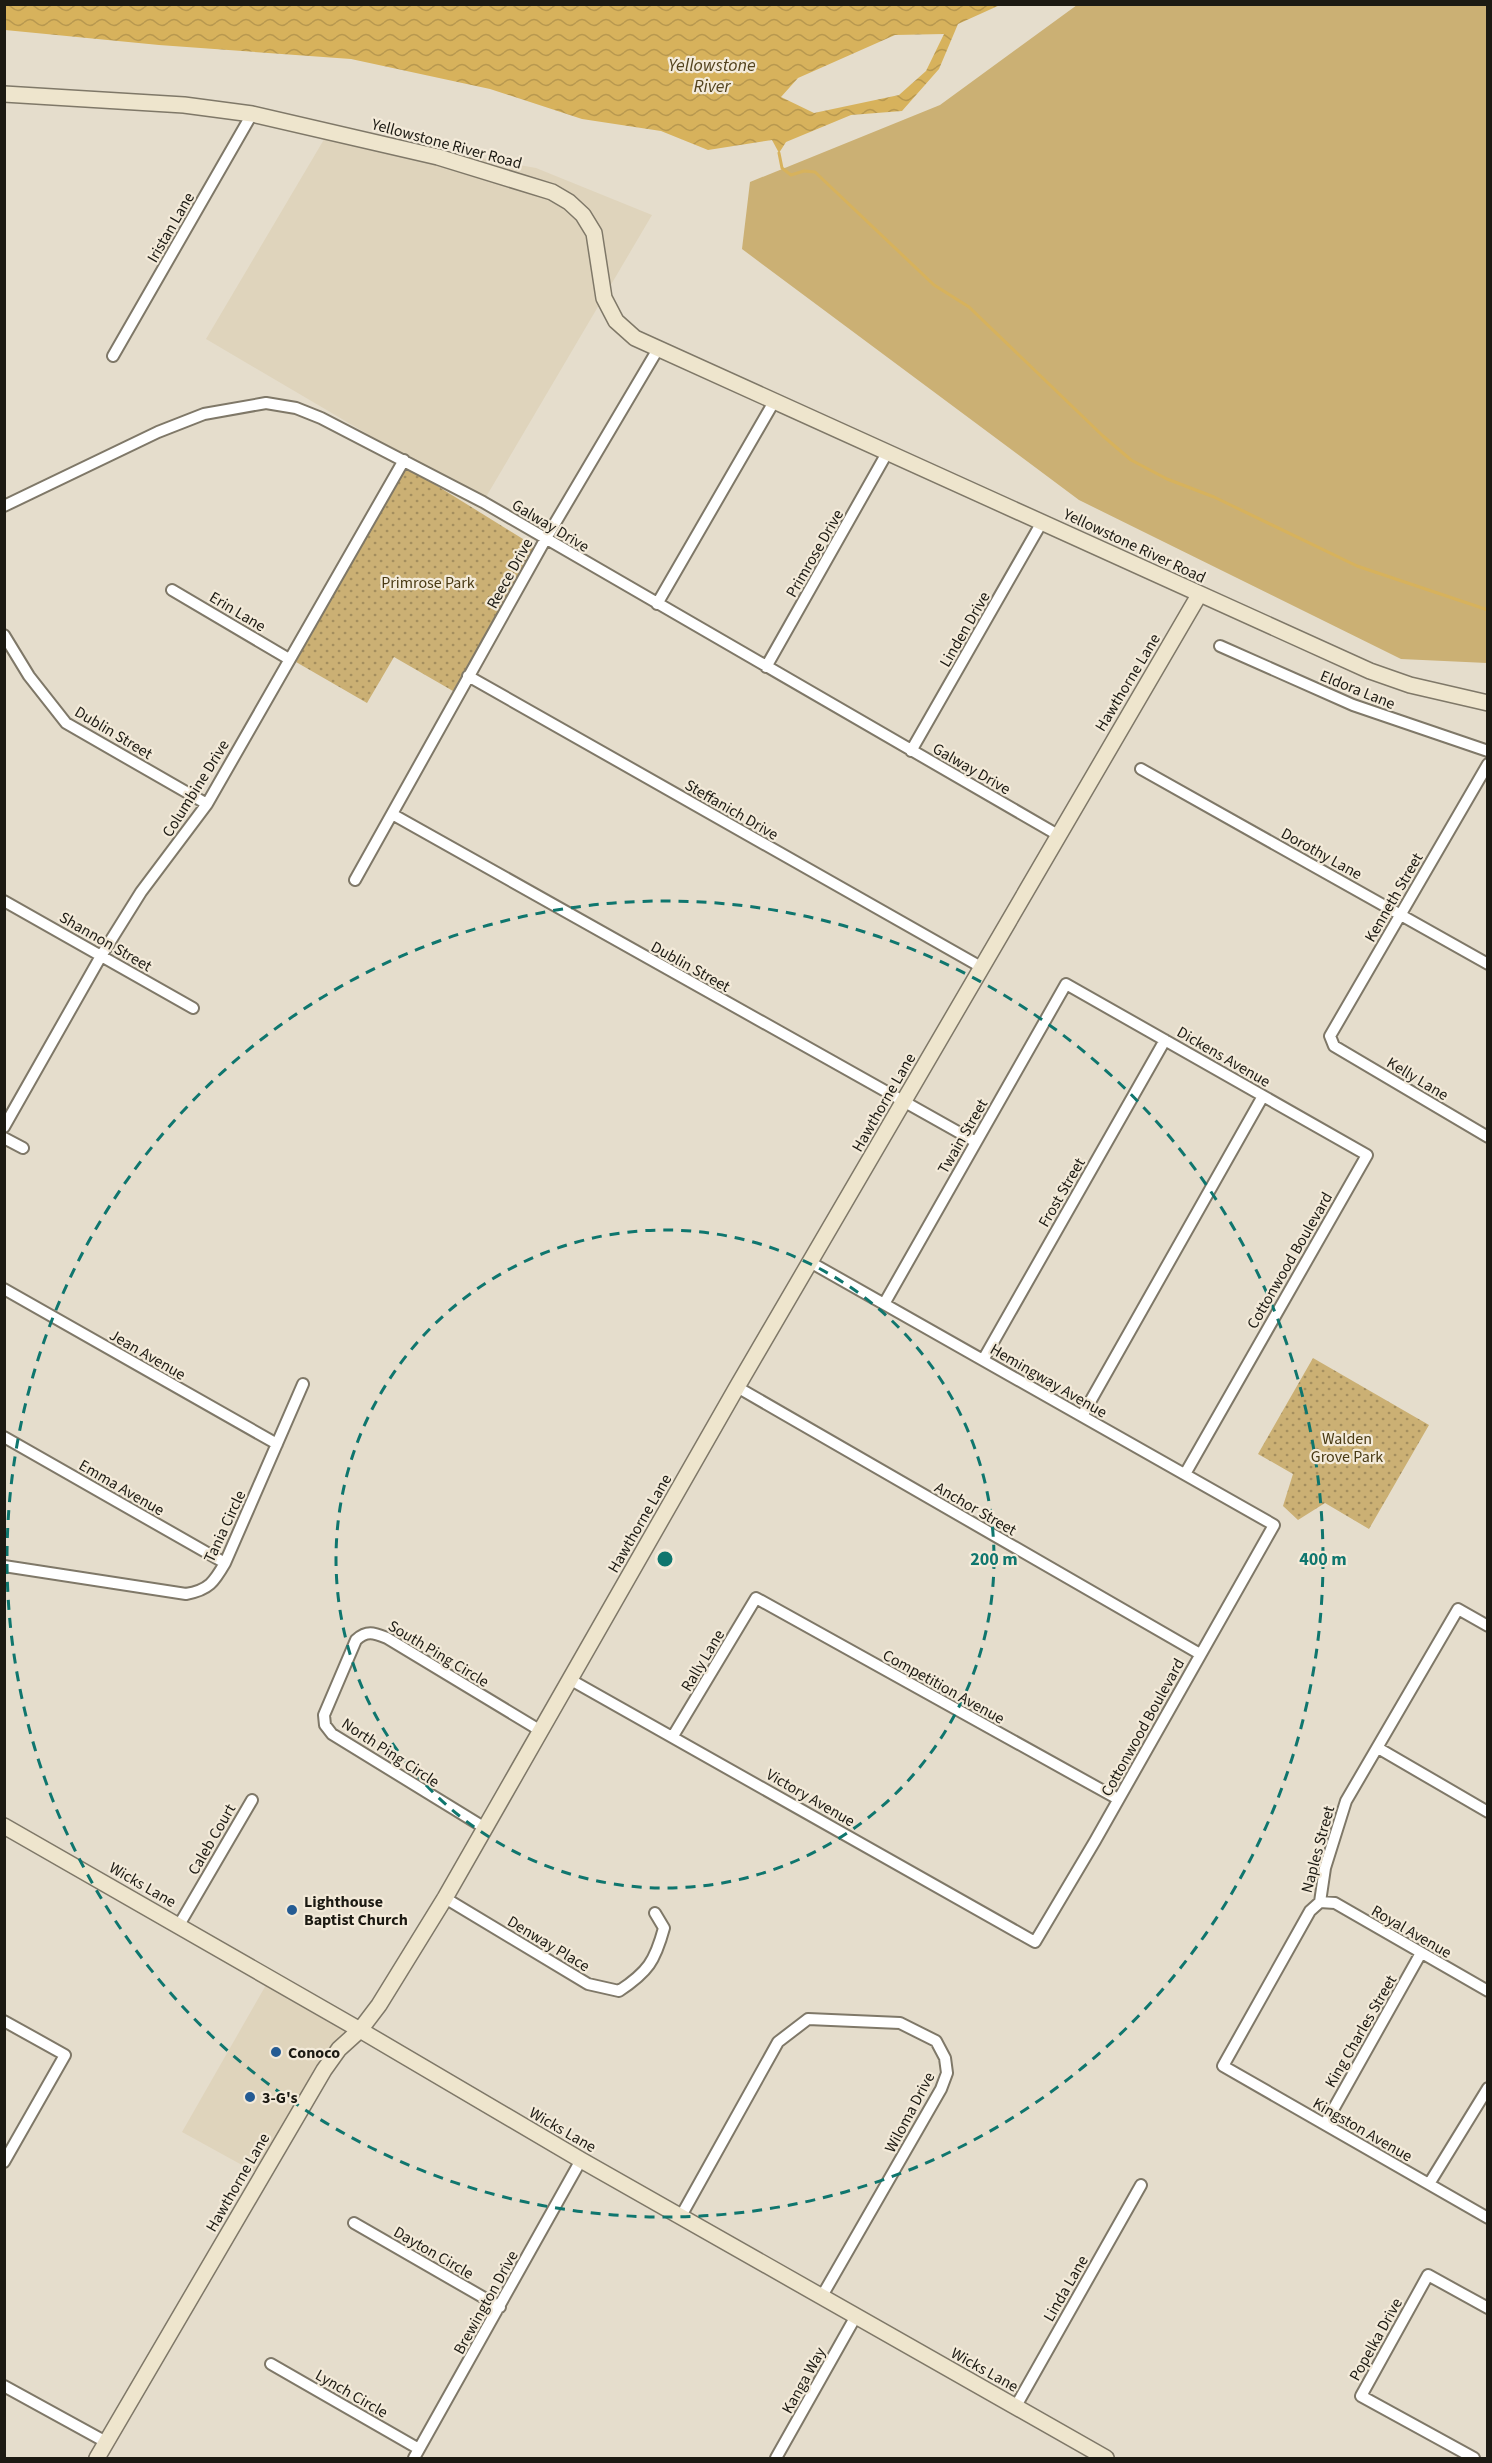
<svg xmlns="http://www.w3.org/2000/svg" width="1492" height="2463" viewBox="0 0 1492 2463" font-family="'Source Sans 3',sans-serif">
  <defs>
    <pattern id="park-dots" width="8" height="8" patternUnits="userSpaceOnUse" patternTransform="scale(1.5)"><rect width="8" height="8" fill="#cbb074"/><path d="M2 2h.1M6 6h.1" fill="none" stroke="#a48e5e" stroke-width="1.8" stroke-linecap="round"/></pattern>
    <pattern id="water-waves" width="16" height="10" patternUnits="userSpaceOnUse" patternTransform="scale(1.5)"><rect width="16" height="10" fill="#d7b25c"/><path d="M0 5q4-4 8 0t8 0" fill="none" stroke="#b8984f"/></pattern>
  </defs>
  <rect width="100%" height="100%" fill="#e5ddcc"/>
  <path fill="#dfd4bc" d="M329,131l207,37 116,47 -169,287 -277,-163z
    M270,1978l90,52 -98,146 -80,-44z"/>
  <path fill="#cbb074" d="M1077,5h410v658l-86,-4 -322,-159 -337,-251 8,-67 190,-77z"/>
  <path fill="url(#park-dots)" d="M405,466l131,81 -83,144 -59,-34 -27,46 -71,-41z
    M1313,1358l116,67 -60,104 -44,-26 -27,17 -15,-14 10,-32 -35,-20z"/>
  <path fill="url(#water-waves)" fill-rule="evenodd" d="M4,5l1,-1 995,1 -42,19 -19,45 -37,42 -51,4 -65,27 -7,11 -7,-13 -64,10 -47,-19 -79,-12 -92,-30 -139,-30 -192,-14 -154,-15zM944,34l-18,37 -27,24 -85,18 -33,-16 17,-19 97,-43z"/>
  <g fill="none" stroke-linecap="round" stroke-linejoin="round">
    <path stroke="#d7b25c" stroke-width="3" d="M779,153l3,15 9,7 13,-4 11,1 119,113 35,22 134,129 28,24 36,19 47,18 143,69 131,44"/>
    <g stroke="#7f7868" stroke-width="14">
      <path id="street" d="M113,356l139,-242
        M4,506l154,-74 46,-18 62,-11 30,5 25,10 162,84 575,333
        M172,590l117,69
        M657,604l118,-204
        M4,635l25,41 37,47 141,81
        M1220,646l133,59 135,46
        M766,667l121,-214
        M468,676l513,291
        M911,751l131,-229
        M1488,764l-158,272 4,10 154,91
        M1141,769l347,195
        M392,814l584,328
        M355,880l190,-340 113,-191
        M4,901l189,107
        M4,1127l97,-171 40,-64 66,-88 197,-344
        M4,1138l19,10
        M4,1289l273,155
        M884,1304l182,-320 301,171 -182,319
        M983,1360l182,-320
        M737,1387l463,267
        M1082,1416l181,-320
        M4,1437l221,126
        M4,1566l182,28c23,-4 28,-12 39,-31l78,-179
        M1488,1626l-30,-17 -112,192 -21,67 -5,34 -10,9 -87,155 265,152
        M571,1680l464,262 60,-101 179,-316 -464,-263
        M673,1736l83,-138 362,201
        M1378,1748l110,64
        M485,1828l-153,-94 -7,-9 -1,-10 32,-75c11,-10 18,-7 31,-2l154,93
        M445,1898l143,86 31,7c29,-19 36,-30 45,-63l-9,-15
        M1320,1902l15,1 153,88
        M179,1925l73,-125
        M4,2021l61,34 -61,107
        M1325,2124l96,-171
        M1429,2184l59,-96
        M681,2216l97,-174 30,-23 92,4 36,18 9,17 2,15 -6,16 -119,207
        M354,2223l146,84
        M271,2364l148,85
        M4,2386l102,56
        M1016,2406l125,-221
        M414,2458l167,-298
        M776,2458l80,-142
        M1474,2458l-113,-62 67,-121 60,33"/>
    </g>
    <g stroke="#7f7868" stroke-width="18">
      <path id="secondary" d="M4,94l180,11 68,9 186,43 114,35 17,10 14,13 11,18 10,65 12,23 19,17 735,333 40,14 78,18
        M4,1826l356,204 221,130 525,298
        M97,2458l227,-388 15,-21 21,-19 19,-25 66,-107 292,-511 462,-792"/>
    </g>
    <use href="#street" stroke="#fff" stroke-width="10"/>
    <use href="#secondary" stroke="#eee5cd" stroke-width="15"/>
  </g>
  <g fill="none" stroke="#0f766e" stroke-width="3" stroke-dasharray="10 8">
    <circle cx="665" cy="1559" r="329"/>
    <circle cx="665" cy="1559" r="658"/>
  </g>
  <g fill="#245b93" stroke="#f3ead9" stroke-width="2">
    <circle cx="292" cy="1910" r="6"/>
    <circle cx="276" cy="2052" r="6"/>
    <circle cx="250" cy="2097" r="6"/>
  </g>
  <g text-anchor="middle" stroke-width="4.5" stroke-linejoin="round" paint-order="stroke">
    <g font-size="16" fill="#1c1a13" stroke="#f3ead9">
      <text transform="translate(447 143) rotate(15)" y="6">Yellowstone River Road</text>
      <text transform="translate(170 227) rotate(-60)" y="6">Iristan Lane</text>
      <text transform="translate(551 525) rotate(31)" y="6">Galway Drive</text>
      <text transform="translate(1135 545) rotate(25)" y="6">Yellowstone River Road</text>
      <text transform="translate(814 553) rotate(-60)" y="6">Primrose Drive</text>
      <text transform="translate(509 573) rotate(-61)" y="6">Reece Drive</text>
      <text transform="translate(238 611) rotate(31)" y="6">Erin Lane</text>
      <text transform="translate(964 629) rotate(-60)" y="6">Linden Drive</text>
      <text transform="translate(1127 682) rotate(-59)" y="6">Hawthorne Lane</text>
      <text transform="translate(1358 689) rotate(22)" y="6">Eldora Lane</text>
      <text transform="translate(114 732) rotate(31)" y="6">Dublin Street</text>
      <text transform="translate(972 768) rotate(30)" y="6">Galway Drive</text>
      <text transform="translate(195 788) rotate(-58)" y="6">Columbine Drive</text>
      <text transform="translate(732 809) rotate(30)" y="6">Steffanich Drive</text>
      <text transform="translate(1322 853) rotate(29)" y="6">Dorothy Lane</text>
      <text transform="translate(1393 897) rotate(-60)" y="6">Kenneth Street</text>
      <text transform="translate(106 941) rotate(30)" y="6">Shannon Street</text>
      <text transform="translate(691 966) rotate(29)" y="6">Dublin Street</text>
      <text transform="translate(1224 1056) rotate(30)" y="6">Dickens Avenue</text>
      <text transform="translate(1418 1078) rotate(31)" y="6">Kelly Lane</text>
      <text transform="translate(883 1102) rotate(-60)" y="6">Hawthorne Lane</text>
      <text transform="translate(962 1136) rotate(-60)" y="6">Twain Street</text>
      <text transform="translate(1061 1192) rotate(-60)" y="6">Frost Street</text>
      <text transform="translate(1289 1260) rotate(-60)" y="6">Cottonwood Boulevard</text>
      <text transform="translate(148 1354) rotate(30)" y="6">Jean Avenue</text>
      <text transform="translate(1049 1380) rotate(30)" y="6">Hemingway Avenue</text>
      <text transform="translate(122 1487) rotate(30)" y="6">Emma Avenue</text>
      <text transform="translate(976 1508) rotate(30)" y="6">Anchor Street</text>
      <text transform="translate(639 1523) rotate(-60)" y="6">Hawthorne Lane</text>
      <text transform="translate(224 1526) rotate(-65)" y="6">Tania Circle</text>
      <text transform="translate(439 1653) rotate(31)" y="6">South Ping Circle</text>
      <text transform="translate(702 1660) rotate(-59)" y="6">Rally Lane</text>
      <text transform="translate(944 1686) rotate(29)" y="6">Competition Avenue</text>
      <text transform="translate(1142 1727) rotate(-61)" y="6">Cottonwood Boulevard</text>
      <text transform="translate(391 1752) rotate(33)" y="6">North Ping Circle</text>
      <text transform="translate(811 1797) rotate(30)" y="6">Victory Avenue</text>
      <text transform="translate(211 1839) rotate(-60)" y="6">Caleb Court</text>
      <text transform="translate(1317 1849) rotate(-75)" y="6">Naples Street</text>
      <text transform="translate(143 1884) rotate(30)" y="6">Wicks Lane</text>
      <text transform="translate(1412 1931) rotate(30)" y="6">Royal Avenue</text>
      <text transform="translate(549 1943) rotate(31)" y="6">Denway Place</text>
      <text transform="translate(1360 2031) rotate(-60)" y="6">King Charles Street</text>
      <text transform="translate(909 2112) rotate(-62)" y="6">Wiloma Drive</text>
      <text transform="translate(563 2129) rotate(30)" y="6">Wicks Lane</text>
      <text transform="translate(1363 2129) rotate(30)" y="6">Kingston Avenue</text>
      <text transform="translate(237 2182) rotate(-60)" y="6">Hawthorne Lane</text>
      <text transform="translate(434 2252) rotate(30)" y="6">Dayton Circle</text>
      <text transform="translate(1065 2288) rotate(-60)" y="6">Linda Lane</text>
      <text transform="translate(485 2302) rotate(-61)" y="6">Brewington Drive</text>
      <text transform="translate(1375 2339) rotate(-61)" y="6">Popelka Drive</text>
      <text transform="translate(985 2369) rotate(29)" y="6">Wicks Lane</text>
      <text transform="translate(803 2380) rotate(-61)" y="6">Kanga Way</text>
      <text transform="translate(352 2393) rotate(30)" y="6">Lynch Circle</text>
    </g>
    <g font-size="16" fill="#493a14" stroke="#f3ead9">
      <text x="428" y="588">Primrose Park</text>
      <text x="1347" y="1444">Walden<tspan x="1347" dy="18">Grove Park</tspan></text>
    </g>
    <g font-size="16" font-weight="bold" fill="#1c1a13" stroke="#f3ead9" text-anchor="start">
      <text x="304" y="1907">Lighthouse<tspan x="304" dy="18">Baptist Church</tspan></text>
      <text x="288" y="2058">Conoco</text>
      <text x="262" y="2103">3-G's</text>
    </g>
    <g font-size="18" font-style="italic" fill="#52421d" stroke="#f3ead9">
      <text x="712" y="71">Yellowstone<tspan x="712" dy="21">River</tspan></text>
    </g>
  </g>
  <circle cx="665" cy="1559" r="9" fill="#0f766e" stroke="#f3ead9" stroke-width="3"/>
  <g font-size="18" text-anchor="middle" font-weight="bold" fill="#0f766e" stroke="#f3ead9" stroke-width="4.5" stroke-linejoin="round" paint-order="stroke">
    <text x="994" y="1565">200 m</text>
    <text x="1323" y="1565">400 m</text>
  </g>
  <rect width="1492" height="2463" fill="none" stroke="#1c1a13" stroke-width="12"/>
</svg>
